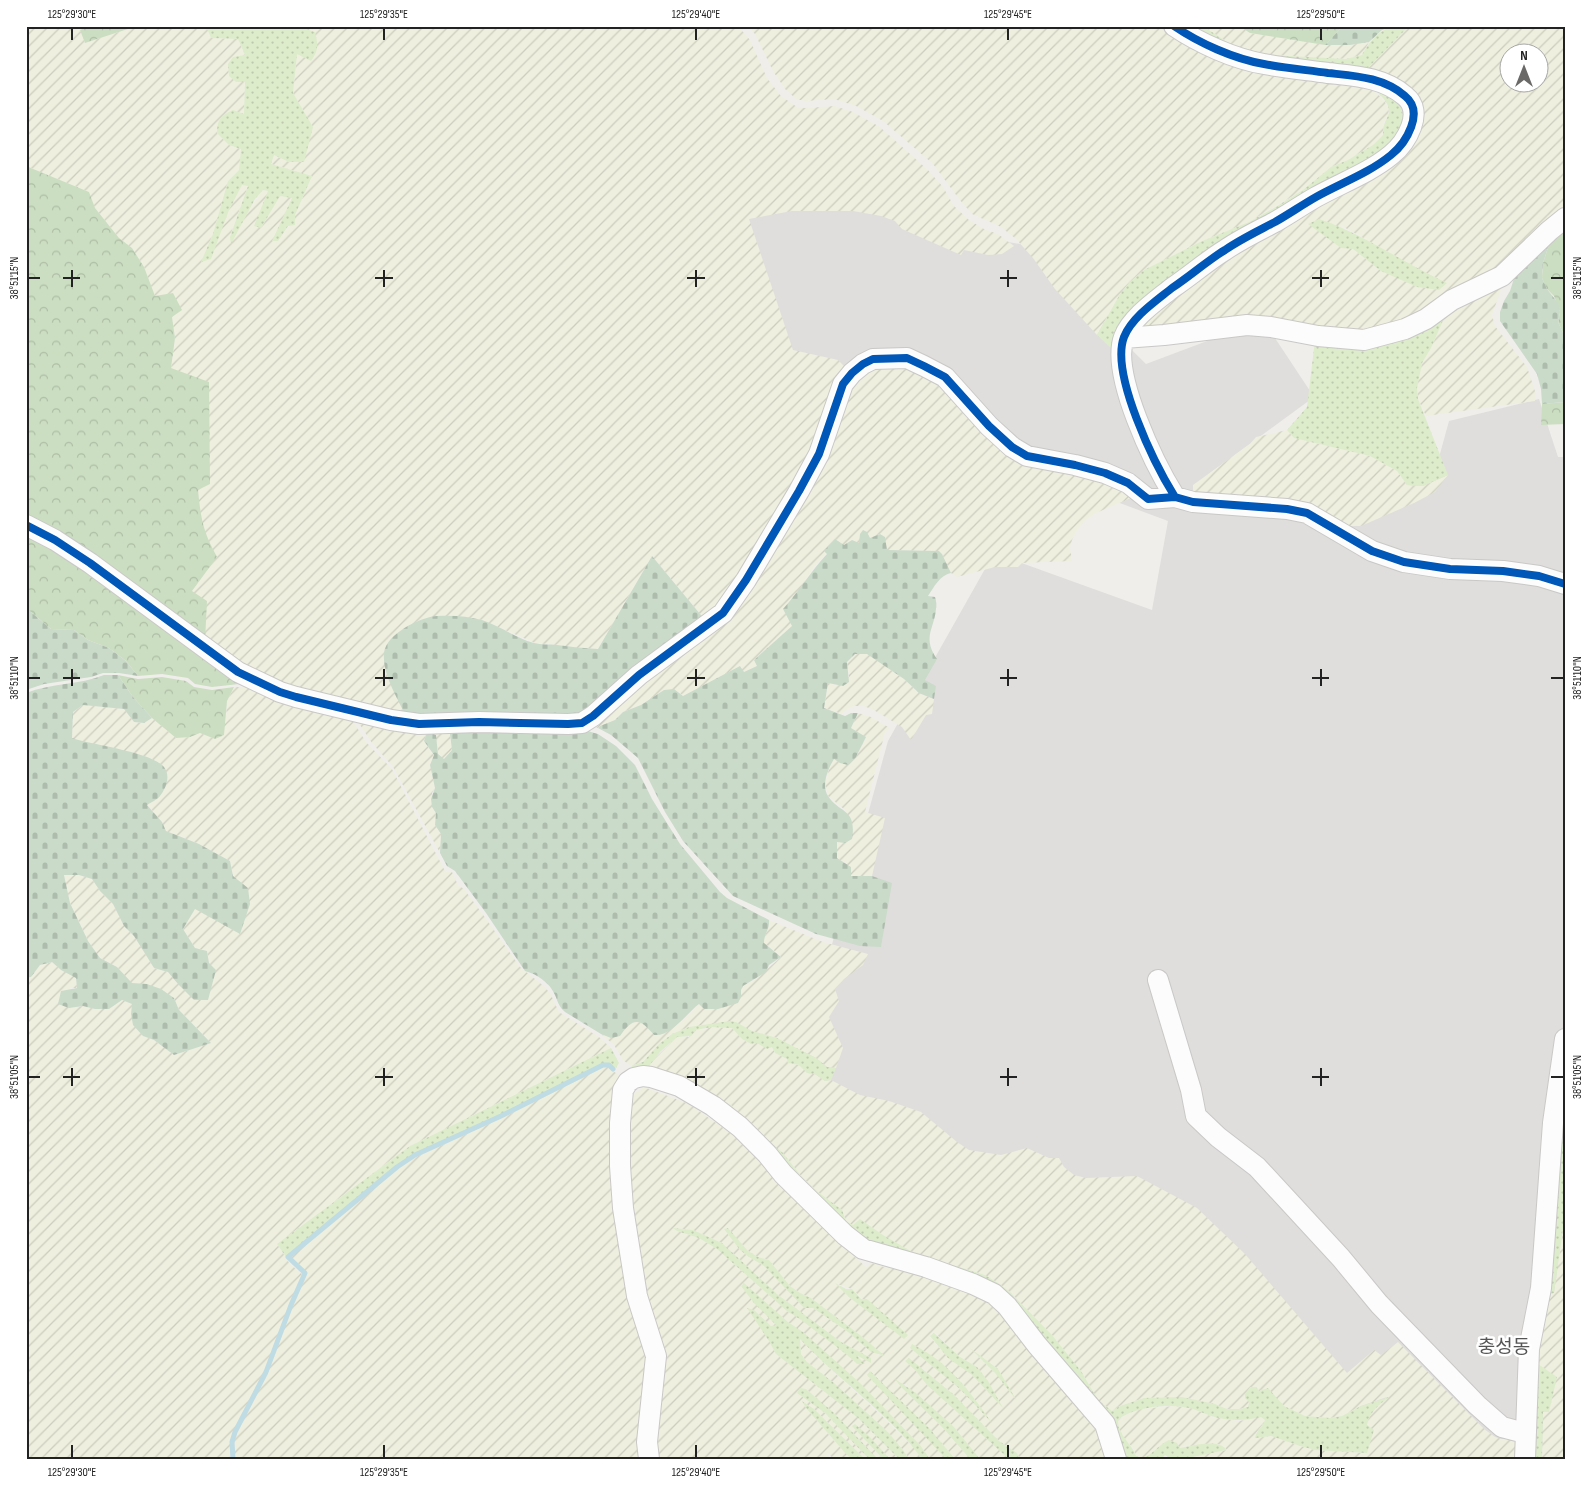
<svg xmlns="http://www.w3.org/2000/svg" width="1591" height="1485" viewBox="0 0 1591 1485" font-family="'Sofia Sans Condensed','Noto Sans KR',sans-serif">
  <defs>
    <pattern id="farmland-furrows" width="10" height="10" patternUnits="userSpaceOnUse" patternTransform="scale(1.25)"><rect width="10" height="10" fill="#efefdf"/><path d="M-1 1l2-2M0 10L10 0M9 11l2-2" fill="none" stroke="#cdcdbf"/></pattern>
    <pattern id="grass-dots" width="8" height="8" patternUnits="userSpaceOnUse" patternTransform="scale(1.25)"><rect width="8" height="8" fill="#ddeccb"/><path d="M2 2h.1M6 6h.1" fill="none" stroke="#bdcaae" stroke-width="1.8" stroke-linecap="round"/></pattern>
    <pattern id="forest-crowns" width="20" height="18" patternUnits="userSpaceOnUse" patternTransform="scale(1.25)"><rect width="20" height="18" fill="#cbdec1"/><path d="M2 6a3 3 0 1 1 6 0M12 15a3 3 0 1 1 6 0" fill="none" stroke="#aebea6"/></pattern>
    <pattern id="cemetery-stones" width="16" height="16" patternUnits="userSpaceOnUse" patternTransform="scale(1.25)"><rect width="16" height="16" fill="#cadbca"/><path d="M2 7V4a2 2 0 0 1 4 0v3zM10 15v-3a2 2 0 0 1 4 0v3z" fill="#adbcad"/></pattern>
  </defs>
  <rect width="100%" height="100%" fill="#f0eeeb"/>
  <path fill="#dfdedc" d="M736,201l118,3 137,35 35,6 120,119 117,-44 51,77 -104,76 222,10 17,-62 90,-22 19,58h7v679l-17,312 -44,7 -160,-50 -380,-249 -166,-88 90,-327 106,-188 158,57 16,-89 -153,-57 -234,-94z"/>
  <path fill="url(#farmland-furrows)" fill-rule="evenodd" d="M26,26h64l-10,4 5,13 52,-17h69l5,12 27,1 7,16 -17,9 1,11 7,7h9l-1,33 -27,18 12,12 12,4 -2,21 -11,11 -15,53 -12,28 41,-77 6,1 -18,50 33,-46 5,1 -7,37 19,-32 12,1 -14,44 11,-15 6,-1v-10l17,-39 -41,-12 3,-9 15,7 24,-35 -20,-34 4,-40v-27h441l12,14 17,38 14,18 16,11 8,1 30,-2 18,6 27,15 48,43 15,17 11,19 15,14 15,9 14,5 16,12 -12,8 -14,1 -24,-5 -3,5 -59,-26 -7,-8 -14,-5 -28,-5h-61l-43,8 44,131 45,10 9,9 -33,83 -73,125 -36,43 -53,-64 -54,93 -23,-1 -18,-3 -22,-2 -53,-23 -31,-4h-17l-18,6 -26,60 16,35 -124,-31 -77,-45 -13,-50 15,-53 -6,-17 -30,-152 4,-31 -3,-21 -17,-21 -11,-29 -12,-19 -13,-10 -24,-30 -6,-16 -63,-26z
    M747,26h417l5,4 195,52 19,17 6,10 -1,7 -4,6 -1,13 -10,10 -25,15 -17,7 -28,23 -54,32 -49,20 -56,28 -14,12 -10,12 -23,41 -42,-46 -22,-31 -17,-19 -15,-12 -29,-13 -13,-15 -26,-35 -50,-43 -27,-15 -22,-7 -29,2 -9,-2 -11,-10 -12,-18 -18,-37z
    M1203,26h36l11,7 75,12h25l19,-3 -7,13 -16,4 -78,-4 -38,-11z
    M1409,26h156v187l-54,51 -86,52 -62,20 -230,-7 13,-15 266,-178 -49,-63zM1508,52h30v30h-30zM1342,226l80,45 24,12 -65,-12 -28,-22z
    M1504,281l-12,34 3,11 32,41 8,24v10l-109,15 -8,-17 -1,-11 2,-13 3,-12 9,-15 17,-39z
    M915,363l73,65 101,45 41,21 1,4 -35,15 -10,7 -9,10 -5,10 -2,7 2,14 -50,2 -4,4h-23l-38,10 -6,-4 -9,-19 -12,-3 -43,-1 -7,-16 -21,9 -35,8 3,2 -13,14 -18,28 -13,14 10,17 -39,34 4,6 -14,6 -5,-5 -56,29 -4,-4 -15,-2 -23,15 -18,7 -8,8 -15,6 -2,2 -12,-5 138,-108 118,-219 21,-29z
    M1287,430l7,8 76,18 27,15 10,14 16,1 25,-11 -13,17 -21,11 -53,23h-16l-139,-27 -13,-7v-7l57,-41 6,-7z
    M867,653l37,26 15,14 15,6 -2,15 -6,1 -15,25 -9,-13 -30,-18 -9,-3h-9l-6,3 -6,5 -18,-6 4,-25 7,2 14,-8 -2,-15 8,-8z
    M234,687h24l90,26 18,29 26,27 53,102 7,1 6,13 6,4 20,27 36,51 25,20 6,8 8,17 40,25 12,11 -201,98 -133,98 13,20 12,10 -38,98 -32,62 -2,9v16h-204v-481l5,-1 9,-12 12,-3 9,8 15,7 1,11h-7l-1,20 14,-2 12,3h14l13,-9 11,4 -2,10 12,22 11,4 20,15 37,-12 -32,-33 -5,-12 -27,-14h-15l-15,-17 -17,-9 -12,-17 -18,-38 -6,-28h15l13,4 8,12 13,13 11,22 10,10 20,32 14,4 10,12 31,-21 -2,-12 -12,-3 -12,-19 12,-20 45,-27 -7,-6 -3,-15 -31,-17 -33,-13 -4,-9 -15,-18 16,-38 -13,-8 -78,-19 1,-27 10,-7 41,4 10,13 10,1 8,-5 24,20 14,-1 10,-4 15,6 11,-20 1,-18z
    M858,713l11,3 21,12 -5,4 -20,80 20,6 -13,58h-21l-5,-13 -10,-5 1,-17 8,-31 -17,-14 -3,-13 5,-17 5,-8 21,-1 10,-19 -15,-10z
    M358,722l91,4 3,24 -9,10 -5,-6v-7l-7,-14 -5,2 -2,6 10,15 -4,9 5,23 -3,5v14l4,6 -1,12 6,9 -1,19 -47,-86 -21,-24z
    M769,920l54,22 45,12 -5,11 -19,14 -9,10 4,12 -10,16 14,31 -7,20 -9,-1 -11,-9 -39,-20 -25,-7 -22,-9 -41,5 -17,7 -13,10 -17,18 -11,4 -8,-6 -9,-15 -13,-11 10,4 16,-12 6,-4h6l7,2 8,11 27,-13 18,-18 5,5h14l23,-12v-7l2,-4 13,-7 25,-22 -5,-5 -12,-9v-5l5,-12z
    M711,1027l21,1 10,11 8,5 7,-1 15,4 3,6 12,6 1,4 11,2 4,2 4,6 8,1 10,7 6,-1 29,15 29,6 32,11 36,30 12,8 32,5 26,-7 22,10h10l5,9 10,8 12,3 51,-2 60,32 48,46 102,119 27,-23 7,5 17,-13 86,87 11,8 6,2h17v20h-329l10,-4 28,-5 -2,-3 -7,-3h-10l-53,6 -5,6 -8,3 -6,-3 -3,-8 -12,-13 -3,-8v-7l10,-6 11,-5 37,-3 16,2 21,9 26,4 22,-4 4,2 -2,5 -7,9v5l15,-2 29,10 15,4 51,3 2,-34 8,-12 11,-10 -26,9 -19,10 -12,2 -25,-2 -21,-10 -19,-16 -6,1 -8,-4 -6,8 4,7 -1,5 -8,2h-13l-12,-5 -33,-7 -38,1 -24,8 -8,5 -14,-11 -17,-29 -29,-36 -42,-43 -12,-9 -13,-8 -71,-22 -31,-18 -23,-16 -6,7 -8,-5 -4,-11 -24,-18 -16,-15 -20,-25 -40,-34 -11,-13 -80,-36 -1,-4 4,-6 23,-22h12l6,-7h8z
    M603,1067h5l12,9 -2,17 31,253 -5,113h-409l-1,-17 2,-9 31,-60 25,-67 15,-32 -6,-8 -10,-9 107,-89 18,-11 86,-39z
    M644,1087l45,17 50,35 43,47 42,43 42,38 6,-4 15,5 7,-2 64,19 38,21 99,109 17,44h-92l-3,-6 -18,-12 -46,-47 -30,-25 -17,-8 9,9 12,15 82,74h-29l-26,-32 -50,-43 -3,3 43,42 26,30h-15l-25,-30 -61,-58 77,88h-16l-10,-14 -19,-20 -79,-75 -19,-18 -15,-10 -25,-21 -19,-18 -3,3 36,40h-6l-17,-16 22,44 82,64 41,41h-9l-21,-23 -15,-12 -1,3 30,32h-5l-45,-47 -27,-23 -9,4 28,20 44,46h-4l-51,-50 -11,-7 3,6 29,34 17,17h-18l-7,-6 3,6h-174l-1,-130 -24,-98 -6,-131zM674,1228l19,2 29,13 55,51 64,48 30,16v4l-17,-8 3,10 -13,-13 -17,-11 -28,-22 -11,-6 -71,-63 -18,-11 -22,-7zM728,1228l20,23 10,6 11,3 21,26 10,7 11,5 49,37 23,21 -12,-4 -23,-20 -35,-24h-9l-40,-42 -15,-9 -9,-7 -16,-21zM837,1284l15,5 52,49 -54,-40zM935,1333l25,24 17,10 24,39 -29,-31 -29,-23 -13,-15zM910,1348l50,32 28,39 -28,-30zM973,1351l25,18 16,28 -19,-24z
    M1565,1215v244h-23l1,-48 -8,-49 13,-68 6,-1z
    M800,1338l17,19 65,59 33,33 7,10h-13l-6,-9 -15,-18 -54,-49 -27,-21 -6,-8z"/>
  <path fill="url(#grass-dots)" d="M206,26h91l18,6c3,12 4,18 -4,29l-14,-7 -4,39 20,34 -9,35h-15l-15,-7 -3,9 41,12 -17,39v10l-7,1 -10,15h-6l20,-43 -12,-2 -19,32 -7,-2 14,-35 -5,-1 -8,9 -24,45 -1,-7 18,-51 -6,-1 -13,25 -18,49 -10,3 12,-28 15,-53 11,-11 2,-21 -12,-4 -12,-12c0,-13 4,-18 16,-23l11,4 1,-32h-9l-7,-6 -1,-12 5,-7 12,-2 -7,-16 -27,-1z
    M1181,26h22l27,18 38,11 78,4 16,-4c10,-18 24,-33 46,-28l-45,46 -101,-13z
    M1364,82l35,16c8,27 3,29 -11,52l-177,102 -96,100 -18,-17 23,-41 10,-12 14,-12 56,-28 49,-20 25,-14 29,-18 28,-23 17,-7 25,-15 10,-10c0,-9 1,-11 5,-19 6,-14 -15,-27 -24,-34z
    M1319,219c45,15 84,44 128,64l-8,7 -22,-3 -36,-16 -28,-22 -12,-1 -33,-24z
    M1448,309l-17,39 -9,15 -5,25 1,11 30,76 -25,11 -16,-1 -10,-14 -27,-15 -76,-18 -7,-8 20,-23 8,-67 39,3z
    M730,1021l6,1 16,9 25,7 39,20 11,9 9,1 -5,12 -6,1 -10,-7 -8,-1 -8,-8 -11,-2 -1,-4 -12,-6 -3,-6 -5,2 -10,-6 -6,1 -9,-5 -10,-11 -21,-1 -15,3 -5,6 -14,1 -17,15 -10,13 1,4 60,24 13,10 7,2 11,13 40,34 20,25 16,15 24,18 4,11 7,4 7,-6 23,16 31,18 71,22 13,8 12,9 42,43 29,36 17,29 14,11 8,-5 24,-8 38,-1 33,7 12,5h13l8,-2 1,-5 -4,-4v-4l5,-7h6l3,4 9,-3 16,18 21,10 25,2 12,-2 19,-10 28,-9c-10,8 -19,14 -22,28l7,5 -7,23 -52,-3 -15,-4 -29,-10 -16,2c1,-7 7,-11 10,-18l-4,-3c-16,4 -33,4 -50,-1 -6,-2 -12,-5 -18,-7 -20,-6 -59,-3 -75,11 0,16 13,22 18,36l6,2c11,-3 16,-13 27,-18l8,3 3,5c13,-2 38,-10 47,2 -16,2 -50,14 -62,5l-4,4h-39l-103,-144 -153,-70 -114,-112 -121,-67 12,-4 16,-18 13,-10 17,-7z
    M611,1048l8,15 -3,5 -7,-4h-7l-102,51 -86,39 -18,12 -110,91 -9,-13 133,-98z
    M1565,1078v137l-11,78 -6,1z
    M673,1228l20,2 29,13 55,51 64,48 30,16v5l-15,-8 9,9h-8c-10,-10 -19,-16 -31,-25 -13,-9 -24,-20 -38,-27l-71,-63 -18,-11 -22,-7z
    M728,1228l20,23 10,6 11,3 21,26 10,7 11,5 49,37 25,21 -14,-4 -23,-20 -35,-24h-9l-40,-42 -15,-9 -9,-7 -16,-21z
    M744,1283l44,39 15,10 57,51 60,62 10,14h-8c-32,-45 -84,-79 -122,-120l1,15 6,8 27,21 54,49 15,18 6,9h-10l-41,-41 -82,-64 -7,-13 -22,-33 7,2 17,16 5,-1 -22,-22 -13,-17z
    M835,1283l11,6h6l9,10h6l41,36 -4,4 -54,-41z
    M934,1333l26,24 17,10 11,14 15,27 -31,-33 -24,-17 -18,-22z
    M912,1344c38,19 56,45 80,79l-32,-34 -50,-41z
    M970,1348l28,21 19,32 -22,-28z
    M909,1358l44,36 46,47 18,12 3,6h-11l-9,-8 -73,-66 -12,-15 -10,-9z
    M1535,1362l22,15 -8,35h-6l-1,47h-9z
    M870,1371l60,58 25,30h-9l-79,-84z
    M895,1379l21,14 38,34 26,32h-10l-26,-30 -43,-42z
    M800,1388l6,1 27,23 45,47h-9l-44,-46 -28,-20z
    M802,1401l12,8 51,50h-13l-6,-5 -40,-46z
    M855,1424l14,12 21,23h-7l-31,-33z"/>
  <path fill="url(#forest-crowns)" d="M90,26h47l-52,17 -5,-13z
    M1239,26h104l-18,19 -75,-12z
    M26,166l63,26 6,16 24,30 13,10 12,19 11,29 18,-3 9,17 -10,7 3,21 -4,30 38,14 1,102 -12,6c3,30 5,41 19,67l-25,34 15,10 -2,40 -179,-122z
    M1565,222v128l-2,-17 -5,-11 2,-10 -6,-16 -7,-7 -5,-11 1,-15 10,-31z
    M1565,402v22l-24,1 1,-21z
    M30,534l26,15 192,134 -36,4 -17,-3 -7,-6 -26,-4 -24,2 -12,-15 -17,-13 -21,-8 -14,-10 -23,-1 -25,-21v-60z
    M118,675l20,4 24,-2 24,4 8,6 18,3 22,-3 -7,14 -3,34 -9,4 -15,-6 -10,4 -14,1 -24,-20 -19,-21z"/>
  <path fill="url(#cemetery-stones)" d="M1343,26h51l-12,4 -13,12 -19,3h-25z
    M1553,232l-10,31 -1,15 5,11 11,14 2,9 -2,10 5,11 2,17v52l-23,2 -1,-15 -4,-15 -37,-53v-9l4,-11 6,-10 7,-22z
    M863,530l4,2 3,6 10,-4 5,3 2,13 52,1 3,3 9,19c-11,2 -17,14 -23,23l7,1c1,3 2,8 1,12 -2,21 -14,28 1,50l-12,21 11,6 -2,13 -15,-6 -15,-14 -37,-25h-12l-8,8 2,20 -6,4 -15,-3 -4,25 21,8 6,-3h7l-7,15 15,9 -10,20 -8,8 -8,-2 -6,-4c-6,10 -13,26 -6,37 12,18 29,12 24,43l-7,4 -8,-1v16l14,9v9h21l20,7 -11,64 -21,-1 -44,-12 -83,-38 -50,-55 -18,-29 -27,-54 -27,-23 -13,-7 2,-2 15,-6 8,-8 18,-7 23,-15 10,-1 9,7 57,-30 4,6 13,-6 -3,-6 38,-34 -9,-17c16,-18 28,-38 44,-55l-3,-3 11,-12 9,6 8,-5 7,3 1,-9z
    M652,556l53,64 -125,98 -174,-1c-8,-19 -24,-42 -22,-64 2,-19 36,-36 53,-37 14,-1 31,0 45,4 18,6 34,18 52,23 7,2 16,1 23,2 14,2 27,3 41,4z
    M26,608l25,21 23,1 14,10 21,8 17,13 12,15 -19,-3h-16l-12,4 -47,7 -18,6z
    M104,675h14l15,22 19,21 -8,5 -10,-1 -10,-13 -41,-4 -10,7 -1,26c20,7 80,14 92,29 7,9 2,21 -4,29 -3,4 -9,6 -13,9l15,17 4,9 33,13 31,17 3,15 15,12 2,16 -10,30 -45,-25 -12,20 12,19 12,3 2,12 7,7 -8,30h-14l-16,-16 -10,-12 -14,-4 -20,-32 -10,-10 -11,-22 -13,-13 -8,-12 -13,-4h-15l6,28 18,38 12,17 17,9 15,16 15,1 14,5 13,9 5,12 32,33 -37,12 -20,-15 -11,-4 -10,-11 -2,-11 1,-10 -10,-4 -13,9h-14l-12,-3 -14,2 -11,-4 3,-13 16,-3 -1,-10 -15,-8 -9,-8 -12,3 -9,12 -5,1v-285c25,-10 53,-8 78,-18z
    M449,726l132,3 17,5 18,12 19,19 17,34 28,45 40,48 7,6 42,22c1,9 -5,14 -5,23l17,14 -12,8 -3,7 -23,14 -2,4v7l-3,6 -20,6h-14l-5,-5c-12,9 -28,33 -45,31 -14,-17 -21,-18 -34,1l-9,2 -10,-4 -36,-22c-6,-5 -7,-10 -10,-17 -5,-12 -18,-21 -30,-24l-39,-58 -31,-42 -8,-5 -7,-13 1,-19 -6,-9 1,-12 -4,-6 -1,-8 4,-11 -5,-23 4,-10 -10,-14 2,-6 5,-2 5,2 2,19 6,5 8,-9z"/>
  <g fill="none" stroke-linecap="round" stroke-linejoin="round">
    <path stroke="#bfdbe3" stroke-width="5" d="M233,1459l-1,-17 3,-10 31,-60 25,-67 14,-32 -17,-16 109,-90 18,-12 86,-39 102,-51h6l4,4"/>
    <g stroke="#c9c8c7" stroke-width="22">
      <path id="minor" d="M1174,26c25,17 60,33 90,38 21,4 43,6 64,9 27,3 55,4 77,23 20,16 1,47 -14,59 -22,18 -50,28 -75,42 -14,8 -27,17 -41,25 -17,9 -34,17 -50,28 -18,11 -35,26 -53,38 -16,13 -40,29 -48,49 -14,37 31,128 51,160l18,5 94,7 20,4 65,38 32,11 46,7 53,2 36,5 26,8
        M1124,338l40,-3 83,-10 24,2 47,9 46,4 41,-11 21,-10 26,-19 50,-24 47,-45 16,-13
        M26,525l29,15 35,23 148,109 42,20 16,5 95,23 28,4 60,-2 89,2 14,-1 11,-7 46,-41 84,-62 23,-33 53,-89 20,-37 24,-70 9,-11 11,-9 10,-5 34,-1 17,8 21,11 44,49 23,21 15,9 48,9 30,8 23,10 20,16 27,-2
        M1158,980l33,110 5,26 22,21 39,30 84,91 38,46 98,101 25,22 23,6
        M649,1459l-2,-17 9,-86 -19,-60 -14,-88 -3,-42v-43l3,-33 5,-8 6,-4 9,-2 8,1 28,9 34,20 27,21 27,27 16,20 62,61 18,14 63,18 47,17 21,10 13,12 30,39 68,79 11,35
        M1525,1459l4,-110 12,-61 12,-165 12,-84"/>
    </g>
    <use href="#minor" stroke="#fdfcfc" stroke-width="20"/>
    <g stroke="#fff" stroke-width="11">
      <path id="cycleway" d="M1174,26c25,17 60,33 90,38 21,4 43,6 64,9 27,3 55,4 77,23 20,16 1,47 -14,59 -22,18 -50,28 -75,42 -14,8 -27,17 -41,25 -17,9 -34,17 -50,28 -18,11 -35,26 -53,38 -16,13 -40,29 -48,49 -14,37 31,128 51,160l18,5 94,7 20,4 65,38 32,11 46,7 53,2 36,5 26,8
        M26,525l29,15 35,23 148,109 42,20 16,5 95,23 28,4 60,-2 89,2 14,-1 11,-7 46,-41 84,-62 23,-33 53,-89 20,-37 24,-70 9,-11 11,-9 10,-5 34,-1 17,8 21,11 44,49 23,21 15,9 48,9 30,8 23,10 20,16 27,-2"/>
    </g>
    <use href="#cycleway" stroke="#0057b8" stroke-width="8"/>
  </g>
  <path fill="none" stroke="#222" stroke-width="2" d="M72,28v12M384,28v12M696,28v12M1008,28v12M1321,28v12M72,270v17M384,270v17M696,270v17M1008,270v17M1321,270v17M28,278h12M63,278h17M375,278h18M687,278h18M1000,278h17M1312,278h17M1551,278h13M72,669v17M384,669v17M696,669v17M1008,669v17M1321,669v17M28,678h12M63,678h17M375,678h18M687,678h18M1000,678h17M1312,678h17M1551,678h13M72,1068v18M384,1068v18M696,1068v18M1008,1068v18M1321,1068v18M28,1077h12M63,1077h17M375,1077h18M687,1077h18M1000,1077h17M1312,1077h17M1551,1077h13M72,1445v13M384,1445v13M696,1445v13M1008,1445v13M1321,1445v13"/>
  <g text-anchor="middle" stroke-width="5" stroke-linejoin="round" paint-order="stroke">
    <g font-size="19" fill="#555" stroke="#fff">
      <text x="1504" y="1353">충성동</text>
    </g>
  </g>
  <rect width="1591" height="1485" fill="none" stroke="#ffffff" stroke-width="55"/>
  <g transform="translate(1524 68)"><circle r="24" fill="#ffffff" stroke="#a7a7a7"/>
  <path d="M0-4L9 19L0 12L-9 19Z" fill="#6a6968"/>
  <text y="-8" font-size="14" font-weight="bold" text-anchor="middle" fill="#222222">N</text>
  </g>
  <rect x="28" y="28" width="1536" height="1430" fill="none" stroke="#222" stroke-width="2"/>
  <g font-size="12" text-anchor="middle" fill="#222">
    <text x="72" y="18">125°29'30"E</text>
    <text x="384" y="18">125°29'35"E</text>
    <text x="696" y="18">125°29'40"E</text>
    <text x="1008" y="18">125°29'45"E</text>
    <text x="1321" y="18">125°29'50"E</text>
    <text transform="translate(14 278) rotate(-90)" y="4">38°51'15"N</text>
    <text transform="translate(1577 278) rotate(-90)" y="4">38°51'15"N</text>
    <text transform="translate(14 678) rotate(-90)" y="4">38°51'10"N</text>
    <text transform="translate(1577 678) rotate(-90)" y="4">38°51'10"N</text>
    <text transform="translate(14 1077) rotate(-90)" y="4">38°51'05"N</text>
    <text transform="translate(1577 1077) rotate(-90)" y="4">38°51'05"N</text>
    <text x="72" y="1476">125°29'30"E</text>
    <text x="384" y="1476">125°29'35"E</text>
    <text x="696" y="1476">125°29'40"E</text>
    <text x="1008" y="1476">125°29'45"E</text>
    <text x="1321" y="1476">125°29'50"E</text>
  </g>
</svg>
